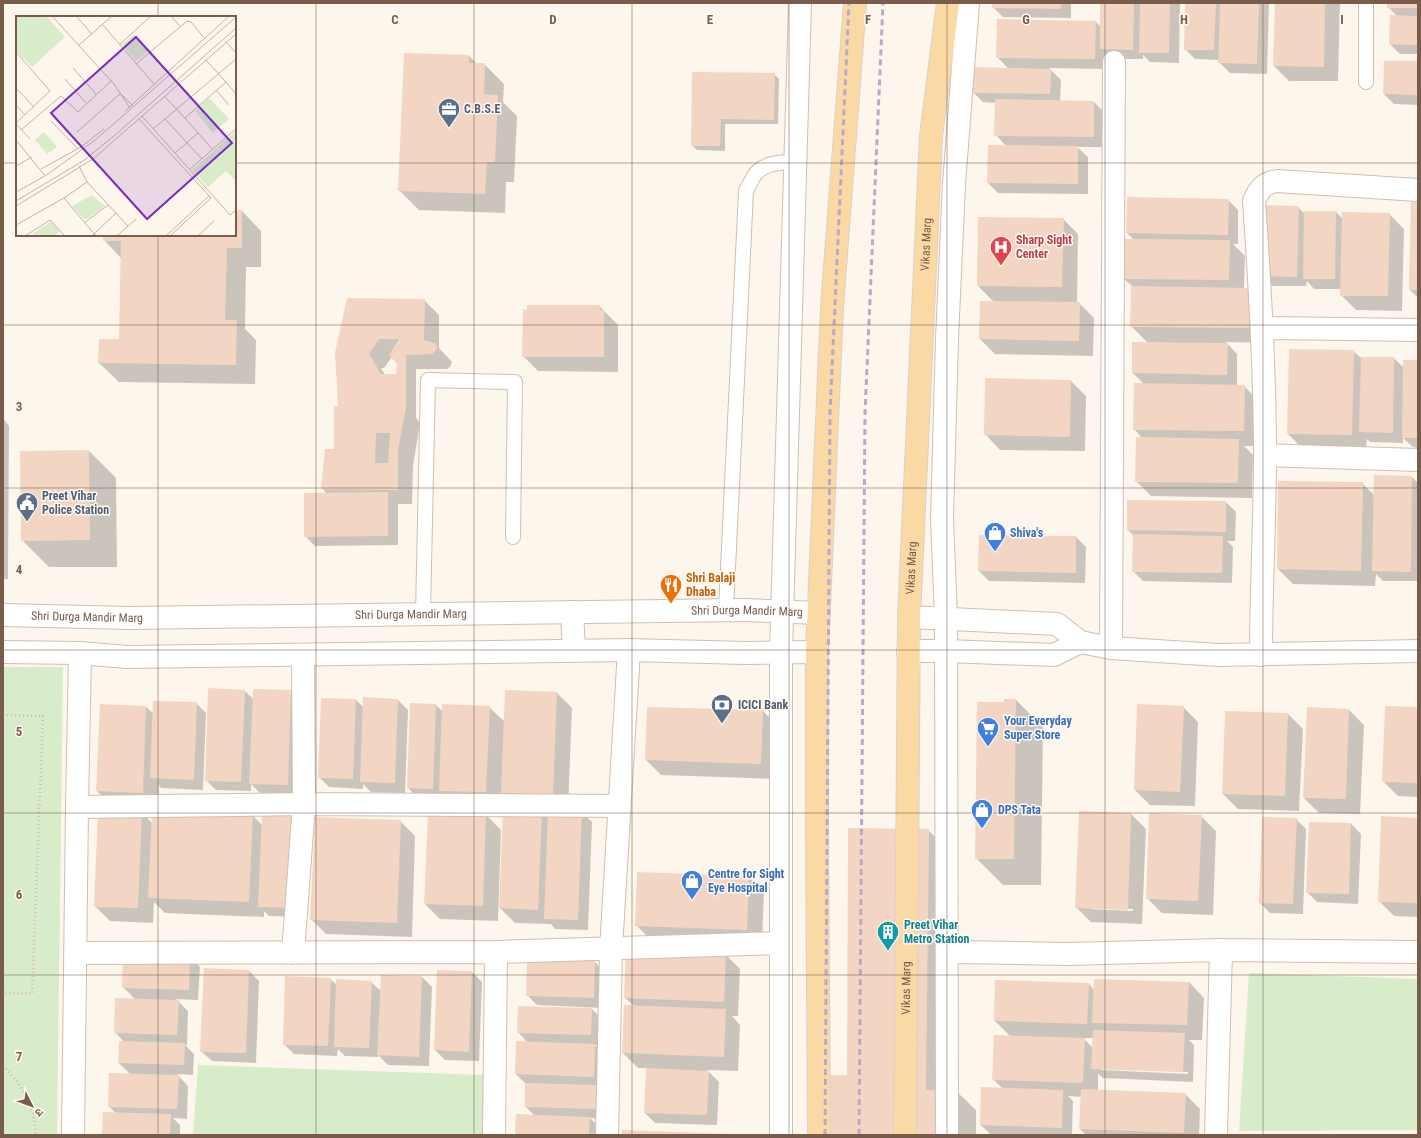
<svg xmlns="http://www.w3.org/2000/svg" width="1421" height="1138" viewBox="0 0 1421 1138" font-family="'Roboto Condensed','Noto Sans Devanagari',sans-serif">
  <rect width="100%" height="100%" fill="#fdf6ec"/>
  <path fill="#d8ecc9" d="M3,667h60l-6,468h-54z
    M1249,973l169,6v151l-179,1z
    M198,1065l286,10 -1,60h-290z"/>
  <path fill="#0003" fill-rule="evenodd" d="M993,3h78v15l-68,-1 -10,-10z
    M1101,3h79l-1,60 -29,-1 -7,-7v4h-32l-6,-6v16l-56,-1 12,12 -1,22h34l10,10 -1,35h-26l11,10v37l-90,-1 -10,-10 18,-37 -10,-11v-32l-13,-1 -10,-10 36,-23 -12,-12 99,-35 5,5z
    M1186,3h83l-2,71 -37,-1 -10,-10v-3l-25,-1 -10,-10z
    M1276,3h64l-2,78h-49l-15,-15z
    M1388,3h30v51h-18l-10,-10 7,-28 -9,-9z
    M469,56l8,8h7l20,20 -1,18 14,14 -3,66h-8l-1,31 -86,-3 -20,-20z
    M1385,62h33v43l-24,-1 -10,-10z
    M693,73l81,1 5,5 -1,45h-53v27l-28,-1 -5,-5z
    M1418,197v101l-8,-8z
    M1228,200l10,10v34h-5l12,12 -1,33 20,54 -38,-1 11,12v32h7l15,15 -1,45h-14l9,9 -1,43 -101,-2 -15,-15 7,-42 -9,-10 10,-45 -11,-11v-30h15l-17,-17 1,-40 -8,-7 10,-39 -7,-7z
    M1298,207l7,7 31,-2 7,7 46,-5 15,15 -2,82 -46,-1 -15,-15v-6h-27l-7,-8 -1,5h-33l-10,-10z
    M235,211h7l19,20v36h-15l-1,62 11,11 -1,44 -136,-2 -20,-19 21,-23 1,-82 -17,-18v-5h131z
    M1063,219l15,15 -1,69h2l15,15 -1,38 -98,-2 -15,-15 1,-37h13l-16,-16z
    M424,300l15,15v33l13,14 -2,5 -3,2h-31v49l4,5 -7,43 -1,38h-14v41l-83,1 -10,-10 22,-42 -5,-6 13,-38 4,-42 -3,-55zM392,357l6,6 -1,12h-12l-4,-7h3z
    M599,306l19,19v47l-80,-1 -15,-15z
    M1353,351l8,7h33l10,10 14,-7v87l-5,-1 -10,-9v5l-33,-1 -3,-3 -1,11 -63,-1 -15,-15z
    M986,379l85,2 15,15 -1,55 -85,-1 -15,-16z
    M3,418l6,8 -1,153h-5z
    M89,451l27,27 1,89h-68l-27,-27z
    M1375,476l37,1 6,6v98h-35l-7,-7 -1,12 -82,-2 -15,-15 1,-87 83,1 12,12z
    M1226,502l10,10 -1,29h-8l6,6 -1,36 -89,-2 -10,-10 1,-35 -6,-6z
    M1076,537l10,10 -1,36 -96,-2 -10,-10z
    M245,691l8,8 38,-8 10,11 -4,93 -37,-2 -9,-9v7l-35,-1 -10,-10z
    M557,693l15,15 -4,101 -51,-2 -15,-15 -1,15 -46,-2 -12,-12v6l-25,-1 -10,-10 28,-83 7,7 46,-5 16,15z
    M322,699l34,1 7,7 35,-7 10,10 -3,83 -34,-1 -8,-8v5l-34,-2 -10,-10z
    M1016,700l27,27 -2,158h-38l-27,-27 29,-155z
    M196,703l10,10 -3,77 -42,-2 -2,-3 -1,22 -46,-1 -15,-15 49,-84 8,7z
    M1183,707l15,15 -3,84 -45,-1 -15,-15z
    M1418,708v89l-20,-1 -15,-15z
    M1349,710l15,15 -4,89 -41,-1 -15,-15z
    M763,711l15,15 -2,53 -115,-4 -15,-15z
    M1288,714l15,15 -4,82 -61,-2 -15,-15z
    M542,811l7,7 33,-6 10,10 -4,108 -33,-1 -4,-5 -36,-1 -15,-15z
    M141,812l11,11 100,-8 10,10 44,92 -37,-1 -5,-5v6l-99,-4 -11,-11 -1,21 -43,-2 -15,-15z
    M1131,814l15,15 -4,95 -51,-2 -15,-15zM1090,907l43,2v2l-43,-2z
    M486,815l15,15 -3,91 -58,-2 -15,-15z
    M1201,816l15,15 -3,84 -51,-2 -15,-15z
    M1296,819l10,10 -3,85 -33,-1 -10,-10z
    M1418,819v98l-24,-1 -15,-15z
    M400,821l15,15 -3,101 -86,-3 -15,-15z
    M1351,824l10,10 -3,70 -41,-2 -10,-10z
    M928,830l20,19 8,242 20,19v25h-148z
    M749,877l15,15 -2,52 -111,-4 -15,-15z
    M725,954l15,15 -2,47h-6l8,9 -2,46 -31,-1 12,12 -2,43 -62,-2 -10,-10 2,-45h-9l-15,-15 2,-47h9l-9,-8z
    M190,957l10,10 -2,33 -22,-1 12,12 -1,34h-2l9,9 -1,21 -16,-1 11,12 -1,33 -14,-1 7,7v10h-77l13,-21 -7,-8 21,-32 -11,-11 5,-21 -9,-10 20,-33 -12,-12z
    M595,962l10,10 -2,36 -66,-3 -10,-10z
    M205,969l44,2 10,10 -3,82 -44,-2 -11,-10z
    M472,972l10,10 -3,79 -34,-1 -10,-10z
    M382,976l40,1 10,10 -3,79 -41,-1 -10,-10v2l-33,-1 -7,-7 -1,7 -43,-2 -10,-10 46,-65 7,6 34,-3 10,9z
    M1189,982l15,16 -2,42h-13l5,5 -1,37 -90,-4 -5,-4v17l87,3 15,15 -1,26h-113l-6,-6 2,-32 -14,-1 5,5 -1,34h-81l-10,-10 22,-36 -10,-10 17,-43 -15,-15 94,-37 5,6zM1083,1038h11l-1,10zM1101,1068l87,4v2l-87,-4z
    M592,1009l10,10 -1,26h-6l10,10 3,64 -18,-1 15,15 -1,2h-88l19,-19 -9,-9v-23l-10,-10 12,-31 -10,-11z"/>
  <path fill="#f3d5c3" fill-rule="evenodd" d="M992,3h69v6l-69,-1z
    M1100,3h34l-1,47 -33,-1z
    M1140,3h30l-1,50h-30z
    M1185,3h31l-2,47h-30z
    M1220,3h39l-2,61 -39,-1z
    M1275,3h50l-1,64 -51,-1z
    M1387,3h31v5h-31z
    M1390,15l28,1v29l-29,-1z
    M997,19l99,2 -1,38 -99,-1z
    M404,53l65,2v8h16l-1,31 14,1 -3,67h-8l-2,32 -87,-3z
    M1384,61h34v34l-35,-1z
    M973,67l78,2 -1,25 -78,-1z
    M692,72l83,1 -1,47 -53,-1 -1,27h-29z
    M995,99l99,2v36l-100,-1z
    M988,145l90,1v38l-91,-1z
    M1411,196h7v94h-9z
    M1127,197l102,2 -1,36 -102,-2z
    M1263,205l36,1 -2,71 -35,-1z
    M235,210h7v38h-15l-2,72h12l-1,45 -138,-2 1,-24h20l2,-98h-18v-6h132z
    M1304,211h32l-1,68h-32z
    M1342,212l48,1 -2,83h-48z
    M978,217l86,1 -2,69 -85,-1z
    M1124,239l106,1 -1,40 -106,-1z
    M1131,286l120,2 -2,40 -119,-1z
    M347,298l78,1 -1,41 11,3 2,3v3l-5,5 -26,1v52l-8,43v40l-77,-1 4,-40h9v-43l4,1 -3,-54zM379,339h20l-10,16 8,9 -1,10h-15l-12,-20zM376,433h14l-2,30h-13z
    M980,301l100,1 -1,39 -100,-2z
    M527,305h72l1,5 4,-1v48h-82l1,-48 4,1z
    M1132,342l96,1 -1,32 -95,-2z
    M1289,349l65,1 -2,85 -65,-1z
    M1361,357h33l-1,76 -34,-1z
    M1403,360h15v78h-16z
    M985,378l86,2 -1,57 -86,-2z
    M1134,383l111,2 -1,46 -111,-1z
    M1136,437l103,2 -1,44 -103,-1z
    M89,450l1,90 -69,1 -1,-90z
    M1374,475l38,1 -1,96 -39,-1z
    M1278,481l85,1 -2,89 -84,-2z
    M388,492v44l-84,1v-44z
    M1127,500l99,1v31l-99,-2z
    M1133,534l90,2 -1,37 -90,-1z
    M979,535l97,1v37l-98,-2z
    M208,688l37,2 -4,92 -36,-1z
    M253,689l38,1 -3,95 -39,-1z
    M505,690l52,2 -4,103 -52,-2z
    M363,697l35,2 -3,84 -35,-1z
    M321,698l35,1 -3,80 -35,-1z
    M1004,699h12l-2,160h-39l2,-157h27z
    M153,701l44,1 -3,78 -44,-2z
    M410,703l26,1 -3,85 -26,-1z
    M100,704l46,2 -3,87 -47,-2z
    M442,704l48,2 -4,86 -47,-1z
    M1137,704l47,2 -4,86 -46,-2z
    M1385,706l33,1v76l-36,-1z
    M647,707l116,3 -2,54 -116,-4z
    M1307,707l42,2 -3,90 -43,-1z
    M1225,711l63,2 -3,83 -63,-2z
    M98,809l44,2 -4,97 -44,-1z
    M503,809l39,1 -4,100 -39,-2z
    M152,810l101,4 -4,88 -101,-4z
    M548,810l34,1 -4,109 -34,-1z
    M1079,811l52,2 -3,97 -53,-2z
    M428,812l58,2 -3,92 -59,-2z
    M262,813l38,1 -4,94 -38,-1z
    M1149,813l53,2 -4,86 -52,-2z
    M1381,816l37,2v85l-40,-1z
    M315,817l86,3 -4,103 -87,-3z
    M1262,817l35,1 -4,86 -34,-1z
    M1309,822l42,1 -2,71 -43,-1z
    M848,828l81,1 -3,261h31l-1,45h-129v-60h20z
    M637,872l112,4 -2,54 -112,-4z
    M626,949l100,4 -2,49 -100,-4z
    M123,954l67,2 -1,34 -67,-2z
    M527,958l68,3 -1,37 -68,-2z
    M204,968l45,2 -3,83 -46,-1z
    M437,970l35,1 -3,81 -35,-2z
    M381,975l41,1 -3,81 -42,-2z
    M285,976l46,2 -3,68 -45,-1z
    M336,979l36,2 -3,67 -35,-1z
    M1094,979l95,3 -2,43 -95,-2z
    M995,980l94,3 -2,41 -93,-3z
    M115,998l64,2 -2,35 -63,-2z
    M624,1005l102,4 -2,48 -102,-4z
    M518,1006l74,2 -1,27 -74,-2z
    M1093,1030l92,3 -2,39 -92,-3z
    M994,1035l91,3 -2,45 -91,-3z
    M119,1041l66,2 -1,22 -66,-2z
    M516,1041l79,3 -1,33 -79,-3z
    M646,1068l63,3 -2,44 -63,-2z
    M109,1073l70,2 -2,34 -69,-2z
    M525,1083l74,2 -1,24 -73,-2z
    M981,1087l82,3 -1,38 -82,-3z
    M1081,1089l105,4 -2,40 -105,-4z
    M103,1112l68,2 -1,21h-68z
    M516,1114l74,3 -1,18h-74z
    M622,1130l111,4v1h-111z"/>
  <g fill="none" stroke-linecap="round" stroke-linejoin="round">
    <g stroke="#d1beb0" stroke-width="16">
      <path id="service" d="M1366,82v-79
        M726,610l20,-419c3,-5 5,-10 8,-15 8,-13 27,-14 41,-14
        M423,614l5,-234 87,2 -2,155"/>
    </g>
    <g stroke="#d1beb0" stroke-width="24">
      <path id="minor" d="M1263,328l155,2
        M1265,455l153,5
        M1111,648l3,-586
        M1261,655c0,-67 4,-133 4,-200 0,-85 -5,-169 -11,-254 5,-12 10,-18 23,-20l141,9
        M77,807l227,-3 315,2
        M496,952l285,-9
        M957,952l110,2 154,-4 197,2
        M75,953l421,-1 -2,183
        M293,953l11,-149 -1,-149
        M73,1135l4,-328 3,-154
        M607,1135l4,-186 18,-299
        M781,1135v-483l19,-649
        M947,1135l-1,-517 -4,-100 5,-179 7,-155 14,-181
        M1216,1135l5,-185"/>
    </g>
    <g stroke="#d1beb0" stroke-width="24">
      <g id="tertiary">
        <path d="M572,612l2,39"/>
        <path id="s1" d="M3,615l126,3 616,-8 74,3"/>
        <path d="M909,617l148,7 23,18 31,6 107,7 200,-4"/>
        <path d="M908,651h38l108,4 26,-13"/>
        <path d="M3,652l77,1 47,4 502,-7 116,3 72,-1"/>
      </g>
    </g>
    <g stroke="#dad1cd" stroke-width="24">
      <g id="primary">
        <path d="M819,1135l-2,-298v-185l15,-345 23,-304"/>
        <path id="s2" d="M905,1135l4,-518 22,-481 17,-133"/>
      </g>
    </g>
    <path stroke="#d9b8a5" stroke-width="2.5" stroke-dasharray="1 3" stroke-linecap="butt" d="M3,715l40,1 -11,278 -29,-1
      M3,1066c20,18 31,43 33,69"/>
    <use href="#service" stroke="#fff" stroke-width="14"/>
    <use href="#minor" stroke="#fff" stroke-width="22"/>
    <use href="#tertiary" stroke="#fff" stroke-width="22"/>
    <use href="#primary" stroke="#fbd9a5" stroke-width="22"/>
    <path stroke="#b9a8c9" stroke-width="3" stroke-dasharray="6 4" stroke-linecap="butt" d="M825,1135l5,-723 19,-409
      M859,1135l6,-722 18,-410"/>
  </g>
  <path fill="none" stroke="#7a5c4d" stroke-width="1" stroke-opacity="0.55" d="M158,3v14M316,3v1132M474,3v1132M632,3v1132M789,3v1132M947,3v1132M1105,3v1132M1263,3v1132M3,163h14M235,163h1183M158,235v900M3,325h1415M3,488h1415M3,650h1415M3,813h1415M3,975h1415"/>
  <defs>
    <g id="office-pin" transform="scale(1.15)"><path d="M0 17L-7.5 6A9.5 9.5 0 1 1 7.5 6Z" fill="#5c6f8a" stroke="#fffaf3"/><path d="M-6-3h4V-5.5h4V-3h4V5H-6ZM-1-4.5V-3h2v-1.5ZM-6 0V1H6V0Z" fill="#fff"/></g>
    <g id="hospital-pin" transform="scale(1.15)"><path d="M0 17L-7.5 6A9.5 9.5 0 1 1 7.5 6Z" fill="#e0444e" stroke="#fffaf3"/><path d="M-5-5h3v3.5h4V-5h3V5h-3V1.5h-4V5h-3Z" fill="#fff"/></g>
    <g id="civic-pin" transform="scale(1.15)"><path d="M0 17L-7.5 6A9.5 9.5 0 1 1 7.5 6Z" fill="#5c6f8a" stroke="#fffaf3"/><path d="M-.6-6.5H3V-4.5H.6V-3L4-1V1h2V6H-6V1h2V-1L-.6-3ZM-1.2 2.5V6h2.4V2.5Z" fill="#fff"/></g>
    <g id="shop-pin" transform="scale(1.15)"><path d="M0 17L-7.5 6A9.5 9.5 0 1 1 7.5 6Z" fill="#3f7fe0" stroke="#fffaf3"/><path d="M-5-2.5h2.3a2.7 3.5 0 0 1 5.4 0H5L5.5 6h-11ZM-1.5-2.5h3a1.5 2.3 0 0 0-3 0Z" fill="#fff"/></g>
    <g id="restaurant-pin" transform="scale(1.15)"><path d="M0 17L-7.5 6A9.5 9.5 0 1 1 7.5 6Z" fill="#e8710a" stroke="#fffaf3"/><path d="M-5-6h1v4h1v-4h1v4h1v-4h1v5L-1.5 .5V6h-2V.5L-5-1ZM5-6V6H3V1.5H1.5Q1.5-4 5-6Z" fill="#fff"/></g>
    <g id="bank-pin" transform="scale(1.15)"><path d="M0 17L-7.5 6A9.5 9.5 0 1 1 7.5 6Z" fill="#5c6f8a" stroke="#fffaf3"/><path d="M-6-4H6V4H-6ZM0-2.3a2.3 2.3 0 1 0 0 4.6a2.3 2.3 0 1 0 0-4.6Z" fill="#fff"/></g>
    <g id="supermarket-pin" transform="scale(1.15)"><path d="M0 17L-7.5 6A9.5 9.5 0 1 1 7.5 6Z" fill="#3f7fe0" stroke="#fffaf3"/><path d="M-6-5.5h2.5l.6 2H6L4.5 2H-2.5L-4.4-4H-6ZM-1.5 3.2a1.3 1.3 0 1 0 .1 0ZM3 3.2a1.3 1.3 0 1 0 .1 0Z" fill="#fff"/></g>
    <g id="building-pin" transform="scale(1.15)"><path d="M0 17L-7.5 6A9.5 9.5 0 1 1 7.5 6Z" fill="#0f9aa8" stroke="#fffaf3"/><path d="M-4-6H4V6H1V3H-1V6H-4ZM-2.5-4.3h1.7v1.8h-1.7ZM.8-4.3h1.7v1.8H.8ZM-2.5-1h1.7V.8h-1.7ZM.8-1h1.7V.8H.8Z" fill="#fff"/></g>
  </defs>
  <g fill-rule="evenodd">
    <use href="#office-pin" x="449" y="109"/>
    <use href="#hospital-pin" x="1001" y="247"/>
    <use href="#civic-pin" x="27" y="503"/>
    <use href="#shop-pin" x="995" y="533"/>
    <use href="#restaurant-pin" x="671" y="585"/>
    <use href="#bank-pin" x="722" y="705"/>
    <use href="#supermarket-pin" x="988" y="728"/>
    <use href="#shop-pin" x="982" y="810"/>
    <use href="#shop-pin" x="692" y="881"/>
    <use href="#building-pin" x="888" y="932"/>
  </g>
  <g text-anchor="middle" stroke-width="3" stroke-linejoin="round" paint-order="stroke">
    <g font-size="12" font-weight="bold" fill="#4e5e75" stroke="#fffaf3" text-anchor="start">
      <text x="464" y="113">C.B.S.E</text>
      <text x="42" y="500">Preet Vihar<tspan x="42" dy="14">Police Station</tspan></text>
      <text x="738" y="709">ICICI Bank</text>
    </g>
    <g font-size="12" font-weight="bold" fill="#be3a42" stroke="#fffaf3" text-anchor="start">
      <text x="1016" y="244">Sharp Sight<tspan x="1016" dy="14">Center</tspan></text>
    </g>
    <g font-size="12" fill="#7a5c4d" stroke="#fffaf3">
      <text dy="4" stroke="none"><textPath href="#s2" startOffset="891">Vikas Marg</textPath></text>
      <text dy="4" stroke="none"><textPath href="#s2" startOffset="567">Vikas Marg</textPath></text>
      <text dy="4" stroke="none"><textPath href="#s1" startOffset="744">Shri Durga Mandir Marg</textPath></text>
      <text dy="4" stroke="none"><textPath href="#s1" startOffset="408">Shri Durga Mandir Marg</textPath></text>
      <text dy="4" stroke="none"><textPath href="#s1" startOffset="84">Shri Durga Mandir Marg</textPath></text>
      <text dy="4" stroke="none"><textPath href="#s2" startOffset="147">Vikas Marg</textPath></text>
    </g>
    <g font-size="12" font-weight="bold" fill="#366cbe" stroke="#fffaf3" text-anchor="start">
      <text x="1010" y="537">Shiva's</text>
      <text x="1004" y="725">Your Everyday<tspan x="1004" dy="14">Super Store</tspan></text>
      <text x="998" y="814">DPS Tata</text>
      <text x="708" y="878">Centre for Sight<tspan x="708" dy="14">Eye Hospital</tspan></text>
    </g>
    <g font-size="12" font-weight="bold" fill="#c56008" stroke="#fffaf3" text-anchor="start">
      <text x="686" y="582">Shri Balaji<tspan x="686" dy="14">Dhaba</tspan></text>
    </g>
    <g font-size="12" font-weight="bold" fill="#0d838f" stroke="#fffaf3" text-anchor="start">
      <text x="904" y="929">Preet Vihar<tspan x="904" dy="14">Metro Station</tspan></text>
    </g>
  </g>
  <g transform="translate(16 16)">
    <rect width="220" height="220" fill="#fdf6ec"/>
    <path d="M0,0h30l19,21 -33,30 -16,-17zM118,19l14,16 -12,10 -14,-17zM193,82l20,21 -16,14 -18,-22zM220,115v50l-10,-10 -18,16 -16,-17zM28,116l13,15 -10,7 -12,-14zM76,179l13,11 -20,14 -13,-14zM36,205l8,10 -6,5 -22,-2z" fill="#d8ecc9"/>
    <path fill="none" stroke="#c5b3a7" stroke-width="1" d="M36,0l62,68 16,24M60,0l16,18M155,0l9,10M87,9l51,59M209,25l11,12M103,29l32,-29M62,30l34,-30M0,36l34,39 -34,32M190,44l20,22M120,48l51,-43 4,1 14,17M57,52l23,26M49,63l21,24M0,72l18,19M200,74l13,15M106,79l11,11M149,81l20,21M0,89l9,10M109,95l104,-95M126,100l88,99 6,-5M123,103l72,79M149,103l37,40M35,105l27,28M0,108l14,15M137,113l83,-70M5,114l40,-34 17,16 33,-31M61,116l44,-39M0,124l29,36M197,134l-28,-32 41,-36 10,12M159,137l23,-20M0,150l16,-9M63,150l8,16 41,44M25,153l40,-22 23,-18M174,153l46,-40M0,176l29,-16 49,-35 142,-124M48,182l32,38M0,185l67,-40 31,-25 122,-108M0,190l77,-47 143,-125M68,207l24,-18M0,209l48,-27 23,-16M77,219l23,-22M9,220l25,-16 15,16M101,220l19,-17M150,220l43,-40M154,220l41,-38M182,220l16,-15"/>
    <path fill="#7b2cbf" fill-opacity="0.15" stroke="#7b2cbf" stroke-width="2" d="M120,21l96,106 -85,76 -96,-106z"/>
    <rect width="220" height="220" fill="none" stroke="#7a5c4d" stroke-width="2"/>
  </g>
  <g font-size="13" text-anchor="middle" font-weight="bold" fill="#7a5c4d" stroke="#fffaf3" stroke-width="3" stroke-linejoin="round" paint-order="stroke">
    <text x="395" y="24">C</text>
    <text x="553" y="24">D</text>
    <text x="710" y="24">E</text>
    <text x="868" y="24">F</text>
    <text x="1026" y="24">G</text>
    <text x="1184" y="24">H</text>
    <text x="1342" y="24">I</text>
    <text x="19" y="411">3</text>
    <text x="19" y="574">4</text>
    <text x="19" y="736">5</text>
    <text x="19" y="899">6</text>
    <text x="19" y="1061">7</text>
  </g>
  <rect width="1421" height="1138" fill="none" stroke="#7a5c4d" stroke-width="8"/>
  <g transform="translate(32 1106) rotate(132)" stroke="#fffaf3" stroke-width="3" paint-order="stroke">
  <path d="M0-3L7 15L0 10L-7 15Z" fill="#7a5c4d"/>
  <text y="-6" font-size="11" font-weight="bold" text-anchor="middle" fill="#7a5c4d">उ</text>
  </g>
</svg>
